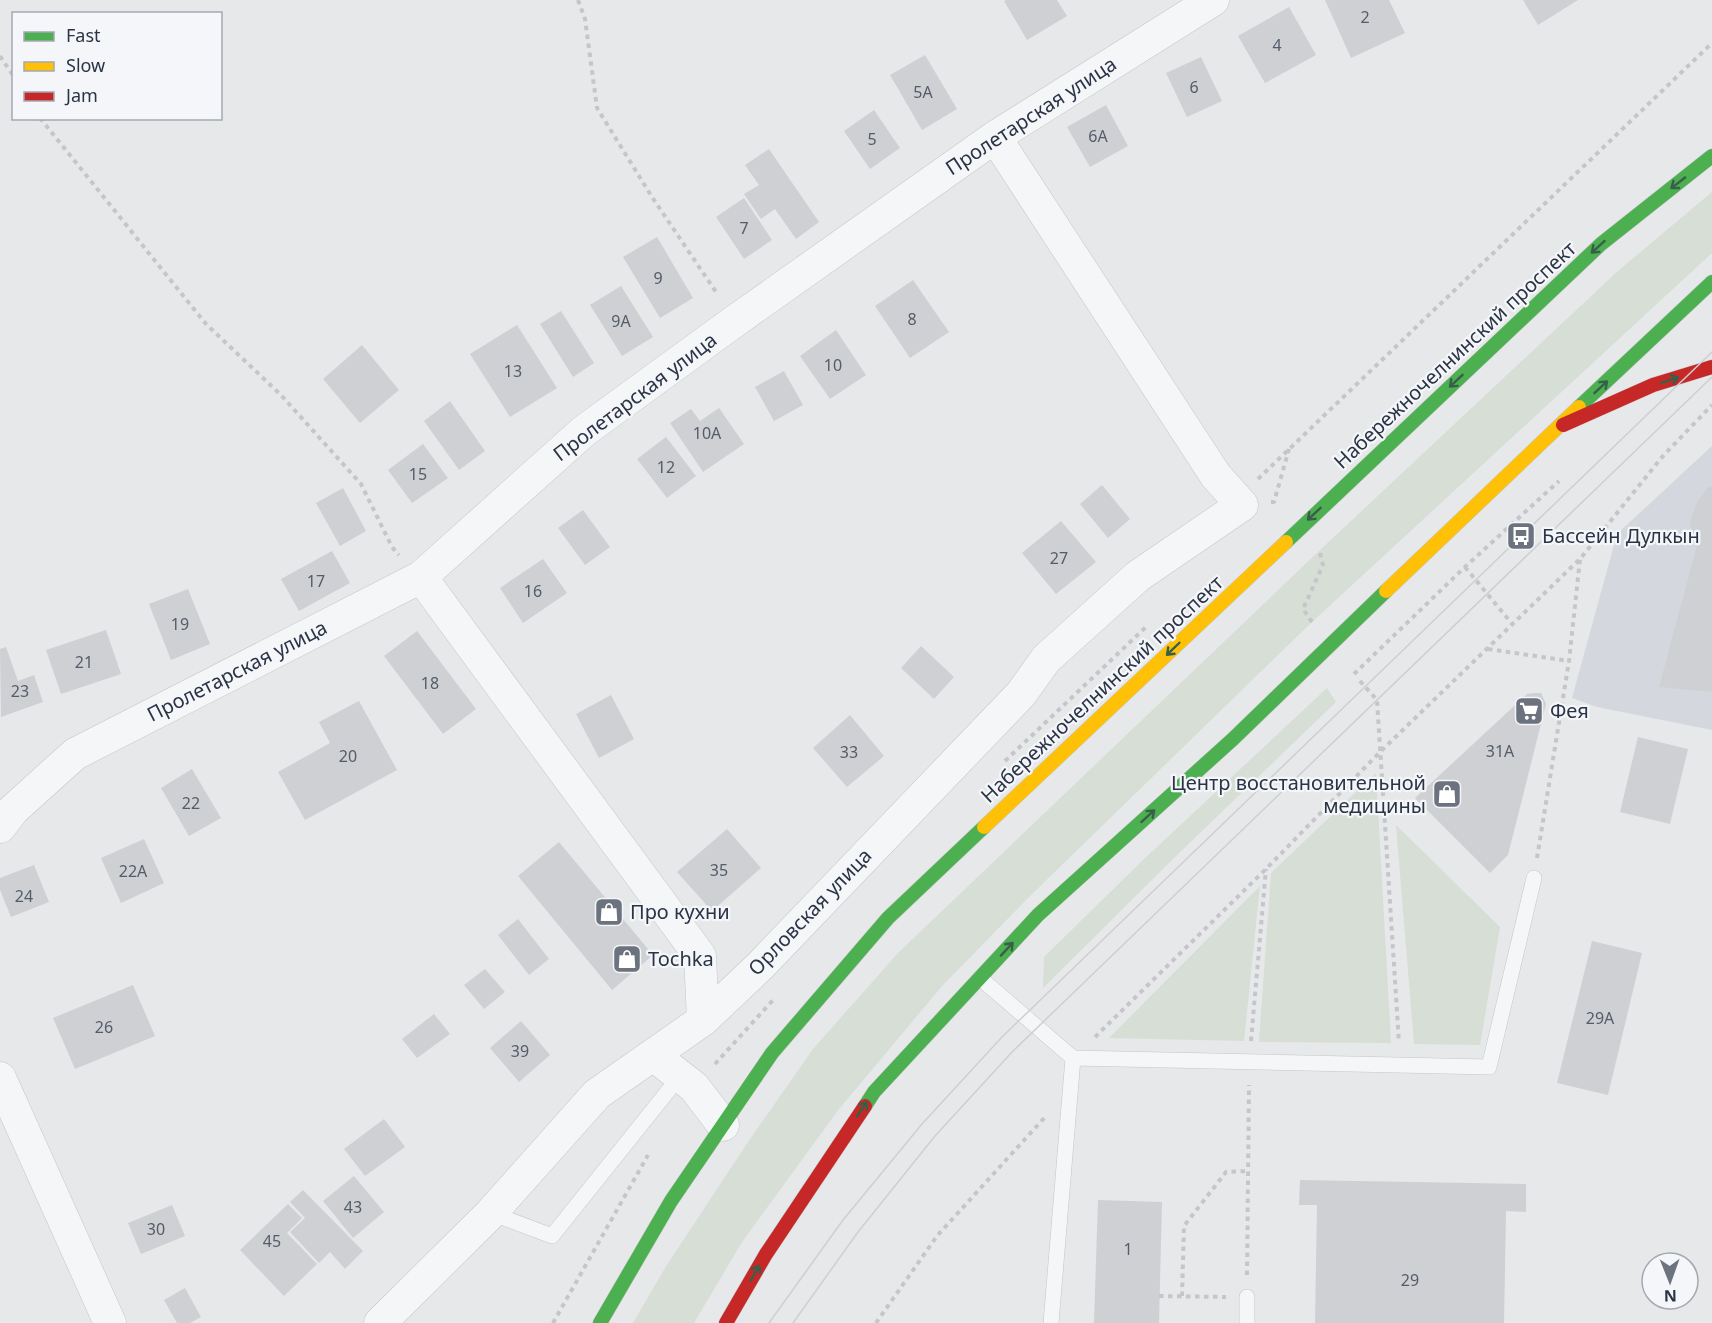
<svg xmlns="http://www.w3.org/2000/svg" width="1712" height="1323" viewBox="0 0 1712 1323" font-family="'Noto Sans',sans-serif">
  <rect width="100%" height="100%" fill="#e6e8ea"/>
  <path fill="#d4d7dd" d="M1712,446v284l-115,-23 -25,-9 45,-164z"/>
  <path fill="#d6ded6" d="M1712,192v61l-400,369 -281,273 -88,90 -104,124 -97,133 -48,81h-61l32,-55 83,-126 65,-93 85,-96 421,-402 300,-281z
    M1327,688l9,14 -161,155 -132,131 1,-31 98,-96z
    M1376,773l15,270 -132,-1 12,-169z
    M1396,825l104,102 -20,118 -66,-1z
    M1260,886l-16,155 -135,-3z"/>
  <path fill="#ced0d3" d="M1006,0h51l10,16 -40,24 -23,-39z
    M1325,0h64l16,33 -54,25z
    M1523,0h55l-40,25z
    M1289,7l27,48 -51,28 -27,-47z
    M925,55l32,54 -35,21 -32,-55z
    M1201,57l21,44 -35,16 -21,-44z
    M1106,105l22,41 -38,21 -23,-40z
    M874,110l26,38 -30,21 -26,-38z
    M769,149l50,73 -23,17 -21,-30 -14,10 -17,-25 15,-9 -14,-20z
    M744,198l28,42 -28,19 -28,-42z
    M657,237l36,61 -33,20 -37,-61z
    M913,280l36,52 -39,26 -35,-52z
    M621,286l32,51 -31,19 -32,-51z
    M561,311l33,52 -21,14 -33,-53z
    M517,325l40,63 -47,29 -40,-63z
    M836,330l30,45 -36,24 -30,-43z
    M362,345l37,45 -39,33 -37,-44z
    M784,371l19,34 -29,16 -19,-34z
    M450,401l35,50 -26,19 -35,-49z
    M719,408l25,36 -41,28 -33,-49 21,-14 9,12z
    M666,437l30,39 -29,22 -30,-39z
    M423,444l25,34 -36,25 -24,-33z
    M1102,485l28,34 -22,19 -28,-34z
    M1712,486v206l-53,-5 37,-138 -6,-27 7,-20 11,-15z
    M343,488l23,43 -26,15 -24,-43z
    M583,510l27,37 -25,18 -27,-37z
    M1061,521l35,41 -40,32 -34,-41z
    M332,551l18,32 -51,28 -18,-32z
    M543,559l24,34 -44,30 -23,-35z
    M188,589l22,55 -39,16 -22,-56z
    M106,630l15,44 -60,20 -15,-44z
    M417,631l59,78 -33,25 -59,-78z
    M921,646l33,31 -20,22 -33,-31z
    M6,647l12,34 16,-6 9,27 -42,15 -1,-68z
    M1534,693h7l5,11 -38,151 -18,18 -75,-75 112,-104z
    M611,695l23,44 -35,19 -23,-44z
    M359,701l38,69 -92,50 -27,-48 52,-29 -11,-21z
    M850,715l34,41 -37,31 -34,-39z
    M1638,737l50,12 -18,75 -50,-12z
    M192,769l29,49 -32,18 -28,-48z
    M727,829l34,39 -49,43 -35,-39z
    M144,839l20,44 -43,20 -20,-45z
    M559,842l94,113 -41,35 -94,-114z
    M34,865l15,37 -38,15 -11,-27v-12z
    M518,919l31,40 -20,16 -31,-40z
    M1592,941l50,12 -34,142 -51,-12z
    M485,969l20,23 -21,17 -20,-24z
    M133,985l22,51 -80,33 -22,-51z
    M434,1014l16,20 -33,24 -15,-19z
    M521,1021l29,34 -31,27 -29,-34z
    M384,1119l21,28 -40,29 -21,-27z
    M354,1176l30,36 -31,26 -30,-37z
    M1300,1180l226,4v28l-20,-1 -2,112h-189l2,-118h-18z
    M303,1190l60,61 -18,18 -15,-17 -11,11 -29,-31 15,-14 -15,-16z
    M1098,1200l64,2 -3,121h-65z
    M288,1204l14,14 -15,15 30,31 -33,32 -44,-46z
    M172,1205l13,31 -44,18 -13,-31z
    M185,1288l16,29 -11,6h-13l-13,-23z"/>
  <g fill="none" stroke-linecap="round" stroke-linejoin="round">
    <g stroke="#c4c6c8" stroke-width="16">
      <path id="lane" d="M980,978l93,80 -22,265
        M1073,1058l416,9 45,-189
        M491,1213l61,23 128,-160
        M1247,1323v-26"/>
    </g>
    <g stroke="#c4c6c8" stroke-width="33">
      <path id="street" d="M421,577l279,379 3,64
        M0,827l13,-17 62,-56 346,-177 163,-146 151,-110 260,-184 218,-137
        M653,1055l41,32 29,38
        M0,1078l110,245
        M380,1323l111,-110 106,-119 106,-74 58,-55 260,-271 25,-35 92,-83 104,-71 -26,-29 -221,-339"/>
    </g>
    <g stroke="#c4c6c8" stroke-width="15">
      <path id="fast" d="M1579,407l133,-125
        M1286,542l315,-298 111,-88
        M865,1106l9,-14 164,-177 195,-176 153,-148
        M600,1323l71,-122 101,-148 116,-135 96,-91"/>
    </g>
    <g stroke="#c4c6c8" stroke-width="15">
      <path id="slow" d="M1386,591l193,-184
        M984,827l302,-285"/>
    </g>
    <g stroke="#c4c6c8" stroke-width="15">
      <path id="jam" d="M1563,425l90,-40 59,-18
        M726,1323l40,-69 99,-148"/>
    </g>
    <path stroke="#c5c6ca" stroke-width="4" stroke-dasharray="4.5 4.5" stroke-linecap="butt" d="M578,0l7,19 12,89 55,89 66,98
      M0,56l14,21
      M40,118l166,206 75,71 80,89 31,63 7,8
      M1258,479l454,-436
      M1271,502h3l15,-53
      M1465,567l48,58
      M1312,622l-9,-13 20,-44 -3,-12
      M1488,649l81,12
      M1354,674l111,-107 94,-86
      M1360,681l17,19 22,343
      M1005,761l143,-136
      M1537,858l32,-197 11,-102
      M1095,1037l171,-168 114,-117 200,-193 83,-103 49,-51
      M1251,1041l15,-172
      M715,1064l59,-65
      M1247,1275l2,-190
      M1159,1296l67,1
      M1182,1296l2,-70 42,-54 22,-1
      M553,1323l95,-168
      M876,1323l61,-87 109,-120"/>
    <use href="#lane" stroke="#f5f6f7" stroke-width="15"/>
    <use href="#street" stroke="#f5f6f7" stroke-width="32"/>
    <use href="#fast" stroke="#4caf50" stroke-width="14"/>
    <use href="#slow" stroke="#ffc107" stroke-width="14"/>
    <use href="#jam" stroke="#c62828" stroke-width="14"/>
    <path stroke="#cecfd2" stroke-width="1.5" d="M769,1323l74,-103 79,-96 80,-87 710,-685
      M793,1323l65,-91 77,-96 78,-85 699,-674"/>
  </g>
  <defs><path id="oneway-shaft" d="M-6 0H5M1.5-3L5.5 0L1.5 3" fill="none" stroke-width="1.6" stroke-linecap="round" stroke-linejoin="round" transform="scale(1.5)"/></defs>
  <g stroke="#375f49">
    <use href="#oneway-shaft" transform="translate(1678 183) rotate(142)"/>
    <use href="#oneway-shaft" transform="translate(1598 247) rotate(138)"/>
    <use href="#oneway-shaft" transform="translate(1670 380) rotate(-18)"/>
    <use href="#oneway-shaft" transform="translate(1456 381) rotate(137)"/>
    <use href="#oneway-shaft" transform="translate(1601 387) rotate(-43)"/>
    <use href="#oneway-shaft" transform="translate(1314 514) rotate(137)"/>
    <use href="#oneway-shaft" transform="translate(1173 649) rotate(136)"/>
    <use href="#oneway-shaft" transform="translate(1148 816) rotate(-42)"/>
    <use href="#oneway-shaft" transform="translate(1007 949) rotate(-47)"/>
    <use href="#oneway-shaft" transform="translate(862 1109) rotate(-56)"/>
    <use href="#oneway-shaft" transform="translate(755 1273) rotate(-60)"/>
  </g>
  <defs>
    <g id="bus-square" transform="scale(1.5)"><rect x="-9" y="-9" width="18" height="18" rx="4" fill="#6c737f" stroke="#f4f6f9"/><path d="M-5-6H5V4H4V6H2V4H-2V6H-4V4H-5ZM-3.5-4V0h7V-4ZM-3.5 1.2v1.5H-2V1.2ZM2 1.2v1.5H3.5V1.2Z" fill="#fff"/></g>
    <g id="supermarket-square" transform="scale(1.5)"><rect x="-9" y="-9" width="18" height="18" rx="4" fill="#6c737f" stroke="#f4f6f9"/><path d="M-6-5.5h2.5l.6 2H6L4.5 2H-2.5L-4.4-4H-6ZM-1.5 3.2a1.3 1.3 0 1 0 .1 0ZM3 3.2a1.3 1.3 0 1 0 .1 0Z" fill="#fff"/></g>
    <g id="shop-square" transform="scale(1.5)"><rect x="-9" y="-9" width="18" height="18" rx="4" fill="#6c737f" stroke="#f4f6f9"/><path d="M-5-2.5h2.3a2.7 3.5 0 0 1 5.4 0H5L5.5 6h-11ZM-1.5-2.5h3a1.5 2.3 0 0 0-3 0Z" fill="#fff"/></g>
  </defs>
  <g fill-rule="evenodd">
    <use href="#bus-square" x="1521" y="536"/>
    <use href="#supermarket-square" x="1529" y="711"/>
    <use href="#shop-square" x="1447" y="794"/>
    <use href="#shop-square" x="609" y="912"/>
    <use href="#shop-square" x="627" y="959"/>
  </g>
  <g text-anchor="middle" stroke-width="4.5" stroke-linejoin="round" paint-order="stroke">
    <g font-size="16" fill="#545c69">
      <text x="1365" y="23">2</text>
      <text x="1277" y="51">4</text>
      <text x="1194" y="93">6</text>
      <text x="923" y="98">5А</text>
      <text x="1098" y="142">6А</text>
      <text x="872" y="145">5</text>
      <text x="744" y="234">7</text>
      <text x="658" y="284">9</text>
      <text x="912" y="325">8</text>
      <text x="621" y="327">9А</text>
      <text x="833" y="371">10</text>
      <text x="513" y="377">13</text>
      <text x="707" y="439">10А</text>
      <text x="666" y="473">12</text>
      <text x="418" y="480">15</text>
      <text x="1059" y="564">27</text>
      <text x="316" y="587">17</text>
      <text x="533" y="597">16</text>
      <text x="180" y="630">19</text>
      <text x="84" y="668">21</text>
      <text x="430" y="689">18</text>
      <text x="20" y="697">23</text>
      <text x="1500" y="757">31А</text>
      <text x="849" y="758">33</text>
      <text x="348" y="762">20</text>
      <text x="191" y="809">22</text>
      <text x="719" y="876">35</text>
      <text x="133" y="877">22А</text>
      <text x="24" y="902">24</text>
      <text x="1600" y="1024">29А</text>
      <text x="104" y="1033">26</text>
      <text x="520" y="1057">39</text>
      <text x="353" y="1213">43</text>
      <text x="156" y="1235">30</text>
      <text x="272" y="1247">45</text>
      <text x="1128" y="1255">1</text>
      <text x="1410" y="1286">29</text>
    </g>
    <g font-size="20" fill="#2b3445" stroke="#f4f6f9">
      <text transform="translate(1031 116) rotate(-33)" y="7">Пролетарская улица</text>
      <text transform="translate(1455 355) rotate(-43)" y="7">Набережночелнинский проспект</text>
      <text transform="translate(635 397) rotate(-37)" y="7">Пролетарская улица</text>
      <text transform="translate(237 671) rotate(-27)" y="7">Пролетарская улица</text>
      <text transform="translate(1102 689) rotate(-43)" y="7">Набережночелнинский проспект</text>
      <text transform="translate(810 912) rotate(-46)" y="7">Орловская улица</text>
    </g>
    <g font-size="20" fill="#2b3445" stroke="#f4f6f9" text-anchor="start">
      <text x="1542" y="543">Бассейн Дулкын</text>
      <text x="1550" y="718">Фея</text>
      <text x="1426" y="790" text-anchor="end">Центр восстановительной<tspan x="1426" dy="23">медицины</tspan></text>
      <text x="630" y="919">Про кухни</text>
      <text x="648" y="966">Tochka</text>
    </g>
  </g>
  <rect x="12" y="12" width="210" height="108" fill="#f4f6f9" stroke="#a4a8b1" stroke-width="1.5"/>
  <rect x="24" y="32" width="30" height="9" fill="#4caf50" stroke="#a4a8b1" stroke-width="1.5"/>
  <text x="66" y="42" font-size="18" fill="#2b3445">Fast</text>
  <rect x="24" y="62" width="30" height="9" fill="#ffc107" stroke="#a4a8b1" stroke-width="1.5"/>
  <text x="66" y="72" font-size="18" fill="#2b3445">Slow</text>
  <rect x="24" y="92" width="30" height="9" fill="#c62828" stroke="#a4a8b1" stroke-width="1.5"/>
  <text x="66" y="102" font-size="18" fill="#2b3445">Jam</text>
  <g transform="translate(1670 1281) rotate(179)"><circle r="28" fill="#f4f6f9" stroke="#a4a8b1" stroke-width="1.5"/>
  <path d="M0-4.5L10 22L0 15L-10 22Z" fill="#6c737f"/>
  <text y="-9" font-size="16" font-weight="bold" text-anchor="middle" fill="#2b3445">N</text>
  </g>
</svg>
